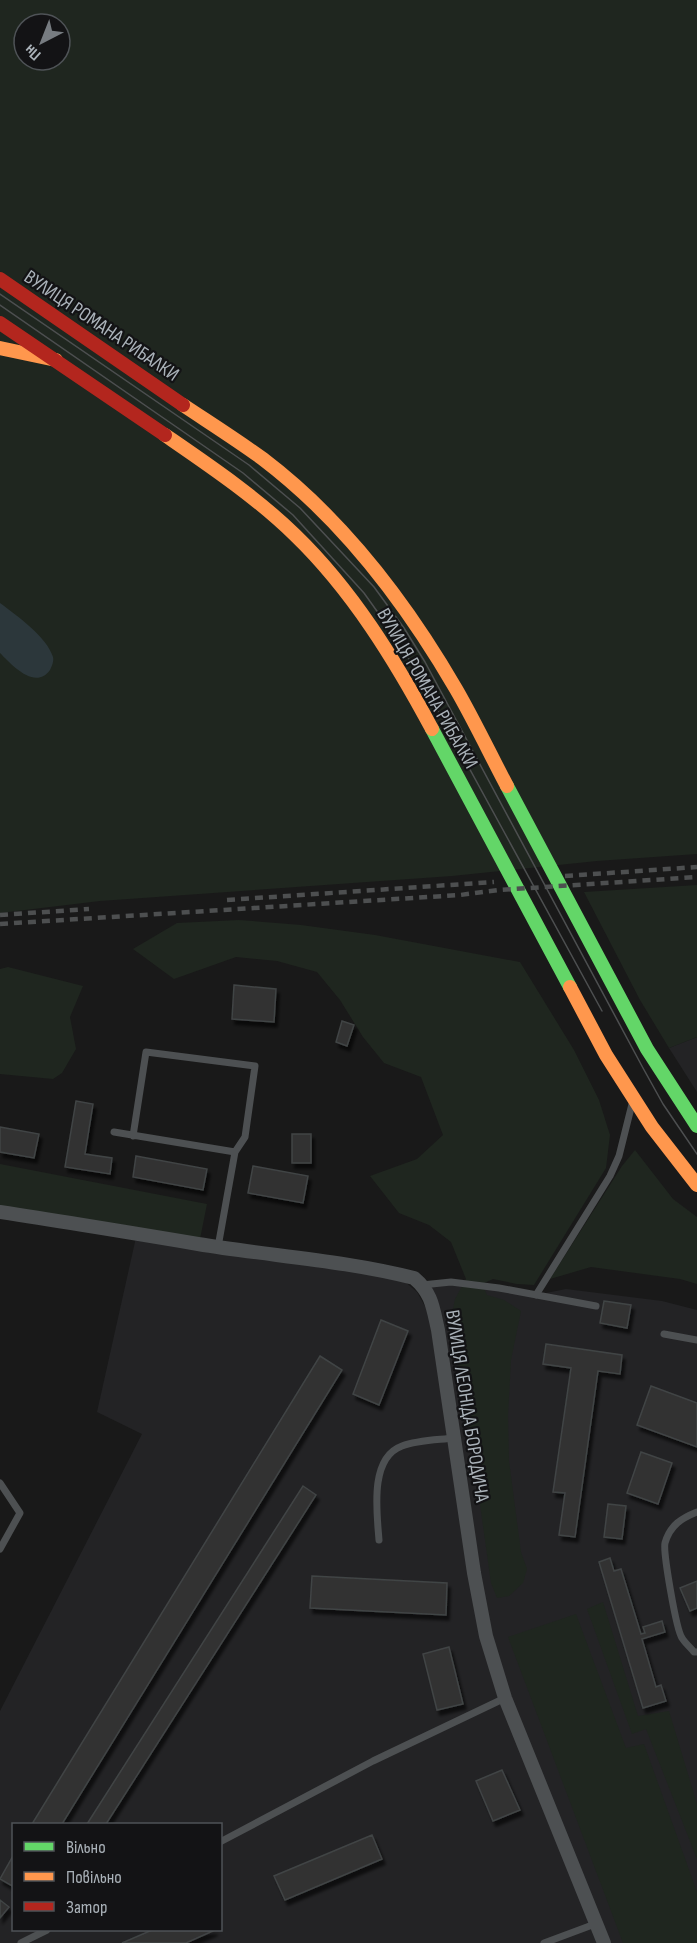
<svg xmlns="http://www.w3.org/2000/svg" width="697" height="1943" viewBox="0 0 697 1943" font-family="'Sofia Sans Condensed',sans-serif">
  <defs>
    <filter id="shadow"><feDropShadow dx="3" dy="5" stdDeviation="1.5" flood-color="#0009"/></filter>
  </defs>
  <rect width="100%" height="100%" fill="#191919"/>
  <path fill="#232325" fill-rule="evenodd" d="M697,1037v55l-28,-44z
    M137,1233l267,48 13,11 20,36 -15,-43 29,-3 85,13 30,-6 96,12 35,9v633h-697v-232l142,-277 -45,-22zM14,1824h206v106h-206z"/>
  <path fill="#1f261f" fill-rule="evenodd" d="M0,0h697v854l-100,7 -145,15 -352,25 -100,12zM24,24h36v36h-36z
    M697,885v152l-28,11 -29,-48 -56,-108z
    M239,920l62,5 74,10 145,27 54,88 25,50 11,35 -4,33 -72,117 -17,-1 -24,-5 -11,5 5,11 17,5 17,11 -10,49 -3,56 1,45 12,91 6,17 -4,14 -14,13 -12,2 -6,-15 -15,-107 -21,-133 -3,-29 3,-15 11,-20 -15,-37 -22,-17 -30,-12 -29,-37 47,-17 26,-24 -22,-58 -37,-14 -21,-26 -23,-37 -23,-28 -40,-11 -41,-4 -62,22 -41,-30 44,-26z
    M8,967l75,19 -13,31 6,32 -14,24 -9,6 -53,-5v-105z
    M635,1150l38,49 24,18v67l-17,-5 -89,-12 -41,12 72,-113z
    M0,1164l207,40 -8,40 -199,-32z
    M603,1602l35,114 31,-5 28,93v55l-51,-130 -14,5 -45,-125z
    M576,1614l50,134 18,-4 53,148v51h-74l-115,-306z"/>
  <path fill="#2c373b" d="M0,603c16,12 47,34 53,54 1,4 -1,9 -3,13 -15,21 -39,-6 -50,-17z"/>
  <path fill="#323233" stroke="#414445" stroke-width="1.5" filter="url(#shadow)" d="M234,985l42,4 -2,33 -42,-3z
    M342,1021l12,4 -7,21 -11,-4z
    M76,1101l17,3 -8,50 27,4 -2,16 -45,-7z
    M0,1127l39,7 -5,24 -34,-6z
    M292,1134h19v29h-19z
    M136,1156l71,13 -4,21 -70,-13z
    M253,1166l55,10 -5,27 -55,-10z
    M604,1301l27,4 -4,23 -27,-5z
    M381,1320l27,11 -29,74 -26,-11z
    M546,1344l76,11 -2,19 -22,-3 -23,166 -16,-2 6,-42 -12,-1 18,-124 -28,-4z
    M320,1356l22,14 -280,454h-30z
    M651,1386l46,17v44l-60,-22z
    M641,1452l31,11 -14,41 -31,-11z
    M303,1486l13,9 -210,329h-19z
    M608,1504l18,2 -4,33 -18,-2z
    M610,1558l4,13 7,-2 20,65 4,-1 -2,-6 19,-6 3,11 -23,7 14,48 5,-2 5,16 -23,7 -44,-146z
    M312,1576l135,7 -1,32 -136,-7z
    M697,1581v27l-7,3 -10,-23z
    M449,1647l14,57 -26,6 -14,-56z
    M502,1770l18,40 -27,11 -17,-40z
    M372,1835l10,24 -97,41 -11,-24z
    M14,1854v33l-14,-8z
    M0,1900l9,7 -9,11z
    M152,1930h63l-29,13h-64z"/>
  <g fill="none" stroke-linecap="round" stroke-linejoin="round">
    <path stroke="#4d5052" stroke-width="7" d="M114,1132l121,20 -17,95
      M133,1136l13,-84 109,14 -10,71 -10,15
      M422,1285l29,-3 48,6 97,18
      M536,1295l74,-119 9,-20 13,-52
      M664,1334l33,6
      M0,1483l20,30 -20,36
      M697,1512c-15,6 -27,13 -32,31 -2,9 11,86 17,95 3,5 8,9 12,14h3
      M379,1540c-2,-27 -10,-82 23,-94 16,-6 36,-6 52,-8
      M220,1842l153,-81 132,-63
      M21,1943l26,-13
      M544,1943l51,-19"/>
    <path stroke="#4d5052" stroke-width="14" d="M0,1212c66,10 132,21 198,32 72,12 145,16 216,34 18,15 19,30 24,52l36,243 12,63 19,62 99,245"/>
    <path stroke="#63d668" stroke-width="14" d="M432,729l138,258
      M507,786l140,263 50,77"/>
    <path stroke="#ff974d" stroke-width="14" d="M0,348l56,12
      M183,405c27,18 54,35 80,54 79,60 143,144 193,230 18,31 34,65 51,97
      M165,435c45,31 91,62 130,100 57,55 100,125 137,194
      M570,987l36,68 46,72 45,58"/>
    <path stroke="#b3261e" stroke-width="14" d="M0,279l183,126
      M0,323l165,112"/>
    <path stroke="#4d4f50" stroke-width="1.5" d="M0,294l249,171 51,43 74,79 30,41 21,34 218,406 20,36 34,50
      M0,305l243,168 50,42 71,78 30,42 21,34 187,342"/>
    <path stroke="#4d4f50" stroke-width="4.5" stroke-dasharray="8 6" stroke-linecap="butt" d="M565,876l132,-9
      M227,900l267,-18
      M0,915l89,-6
      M0,924l460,-29 39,-5 198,-13"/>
  </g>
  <g text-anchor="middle" stroke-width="4.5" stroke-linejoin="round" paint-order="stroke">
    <g font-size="20" fill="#aab2b9" stroke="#131315">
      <text transform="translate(102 325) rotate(34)" y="7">ВУЛИЦЯ РОМАНА РИБАЛКИ</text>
      <text transform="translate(428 688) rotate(60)" y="7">ВУЛИЦЯ РОМАНА РИБАЛКИ</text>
      <text transform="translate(468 1406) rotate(81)" y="7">ВУЛИЦЯ ЛЕОНІДА БОРОДИЧА</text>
    </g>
  </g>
  <rect x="12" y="1823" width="210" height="108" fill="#131315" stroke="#4f5357" stroke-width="1.5"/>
  <rect x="24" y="1842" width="30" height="9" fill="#63d668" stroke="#4f5357" stroke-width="1.5"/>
  <text x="66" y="1853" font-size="18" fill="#aab2b9">Вільно</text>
  <rect x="24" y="1872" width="30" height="9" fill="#ff974d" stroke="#4f5357" stroke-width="1.5"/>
  <text x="66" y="1883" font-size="18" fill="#aab2b9">Повільно</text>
  <rect x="24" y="1902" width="30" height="9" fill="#b3261e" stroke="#4f5357" stroke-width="1.5"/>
  <text x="66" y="1913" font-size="18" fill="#aab2b9">Затор</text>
  <g transform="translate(42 42) rotate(222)"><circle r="28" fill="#131315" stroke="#4f5357" stroke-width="1.5"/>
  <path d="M0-4.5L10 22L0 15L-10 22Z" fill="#777c81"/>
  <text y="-9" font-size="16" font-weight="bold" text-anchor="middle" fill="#aab2b9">Пн</text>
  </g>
</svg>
